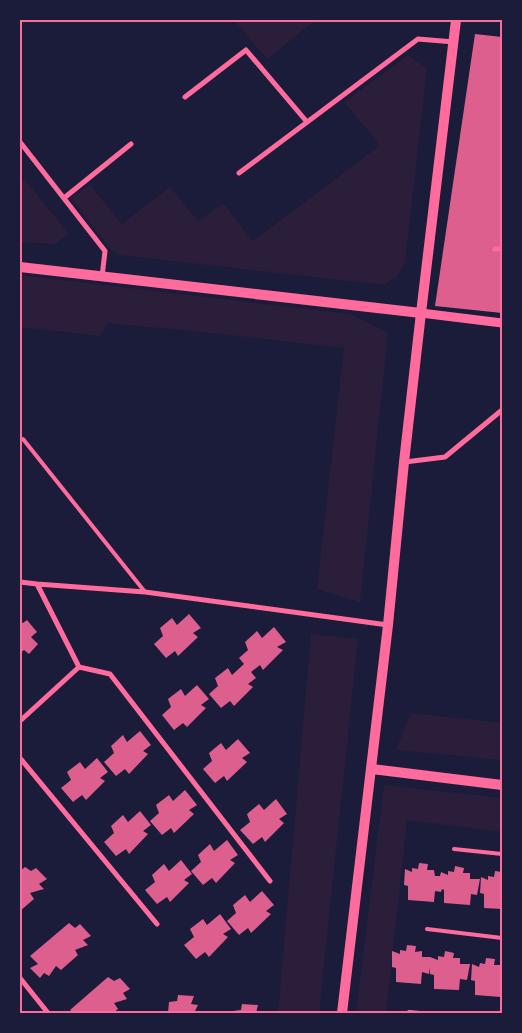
<svg xmlns="http://www.w3.org/2000/svg" width="522" height="1033" viewBox="0 0 522 1033" font-family="Raleway,sans-serif">
  <rect width="100%" height="100%" fill="#1b1b3a"/>
  <path fill="#2a1e3b" d="M234,20h82l-49,39z
    M408,55l19,13 -22,194 -8,15 -13,8 -265,-30 -9,-6 -39,-51 19,-13 32,39 48,-37 28,34 25,-18 30,38 127,-96 -36,-43z
    M25,180l44,54 -14,10 -35,-2v-58z
    M20,275l330,39 38,19 -28,269 -43,-13 27,-241 -123,-14 -114,-11 -6,13 -81,-9z
    M311,634l47,5 -39,374h-41z
    M410,713l92,10v37l-106,-10z
    M384,785l118,13v34l-95,-12 -21,193h-30z"/>
  <path fill="#dd5f8e" d="M475,34l27,3v276l-67,-7z
    M189,614l12,14 -8,5 5,4 -20,19 -3,-5 -9,7 -12,-14 9,-8 -3,-8 12,-10 5,7z
    M27,620l10,12 -6,5 7,7 -9,10 -5,-4 -4,3v-32l3,2z
    M274,627l12,15 -9,5 6,3 -20,20 -3,-5 -9,7 5,6 -8,6 5,3 -19,19 -4,-5 -9,7 -12,-14 9,-8 -3,-8 13,-10 4,7 12,-11 -5,-6 9,-8 -3,-8 12,-11 5,7z
    M197,685l12,14 -8,6 5,3 -19,19 -4,-4 -9,7 -12,-15 9,-8 -3,-8 13,-10 4,7z
    M140,731l11,14 -8,6 5,3 -19,20 -4,-5 -9,7 -12,-14 10,-9 -3,-7 12,-11 4,7z
    M238,739l12,14 -8,5 5,4 -20,19 -3,-5 -9,7 -12,-14 9,-8 -3,-8 12,-10 5,7z
    M97,758l11,14 -8,6 5,3 -19,19 -4,-5 -9,7 -12,-14 10,-8 -4,-8 13,-10 5,7z
    M185,790l12,15 -8,5 5,4 -20,19 -3,-5 -9,7 -12,-14 9,-8 -3,-8 13,-10 4,6z
    M276,799l11,15 -8,5 5,4 -19,19 -3,-5 -9,7 -13,-14 10,-8 -3,-8 12,-10 5,6z
    M140,811l11,14 -8,6 5,3 -19,20 -3,-5 -10,7 -12,-14 10,-9 -3,-7 12,-11 5,7z
    M227,840l11,15 -8,5 5,3 -19,20 -4,-5 -9,7 -12,-14 10,-9 -3,-7 12,-11 4,7z
    M181,860l11,14 -8,6 5,3 -19,19 -3,-5 -10,7 -12,-14 10,-8 -3,-7 12,-11 5,7z
    M419,863l9,1 -1,6h7l1,6h5l1,-4 7,3v-4l6,1 1,-6 9,2 -1,5h7v6h10l-3,16 -6,-1 -1,11 -26,-2v-13l-2,-1 -1,3 -6,-1 -1,11 -26,-2v-14l-4,-1 1,-16 7,3v-4l6,1z
    M25,867l6,4 5,-3 11,11 -8,5 5,5 -14,4 4,6 -14,12v-40z
    M495,871l7,1v37l-18,-1v-14l-4,-1 1,-16 7,3v-4l6,1z
    M262,891l12,14 -8,6 5,3 -20,19 -3,-5 -9,7 -12,-14 9,-8 -3,-8 12,-10 5,7z
    M220,914l11,15 -8,5 5,3 -19,20 -4,-5 -9,7 -12,-14 10,-8 -4,-8 13,-10 4,6z
    M69,923l6,5 5,-4 11,12 -8,4 5,5 -13,5 3,5 -17,15 -5,-4 -7,10 -5,-3 -4,5 -10,-10 8,-4 -8,-8z
    M407,945l9,1 -1,6 7,-1v6h8l8,3v-4l6,1 1,-6 9,2 -1,5h7v6h10l-3,16 -7,-1 -1,11 -25,-1v-14l-4,-1v-6l-1,6 -7,-2 -1,12 -25,-2v-14l-4,-1v-16l8,3v-4l6,1z
    M486,958l9,1 -1,6h8v21l-1,11 -26,-2v-14l-4,-1 1,-16 7,3 1,-4 5,1z
    M108,977l6,4 6,-3 10,11 -7,4 4,6 -13,4 4,6 -5,4h-40l-3,-3z
    M178,995l16,1 -3,8 7,1 -4,8h-26l1,-11 8,-1z
    M242,1004l16,1 -2,8h-23v-2l8,-1z"/>
  <g fill="none" stroke-linecap="round" stroke-linejoin="round">
    <path stroke="#ff6b9d" stroke-width="4" d="M23,439l122,153
      M454,849l48,5
      M427,929l75,9
      M409,1012l11,1"/>
    <path stroke="#ff6b9d" stroke-width="5" d="M185,97l61,-47 61,72
      M20,142l85,109 -3,26
      M239,173l179,-134 36,3
      M64,198l67,-54
      M495,249h7
      M405,462l40,-5 57,-47
      M20,582l17,2 108,8 243,33
      M79,667l31,7 160,207
      M20,721l59,-54 -42,-83
      M20,758l137,166
      M20,978l28,35"/>
    <path stroke="#ff6b9d" stroke-width="9" d="M421,313l81,10"/>
    <path stroke="#ff6b9d" stroke-width="10" d="M20,267l401,46
      M372,769l130,16
      M342,1013l46,-388 16,-163 17,-149 35,-293"/>
  </g>
  <rect width="522" height="1033" fill="none" stroke="#1b1b3a" stroke-width="42"/>
  <rect x="21" y="21" width="480" height="991" fill="none" stroke="#ff6b9d" stroke-width="2"/>
</svg>
